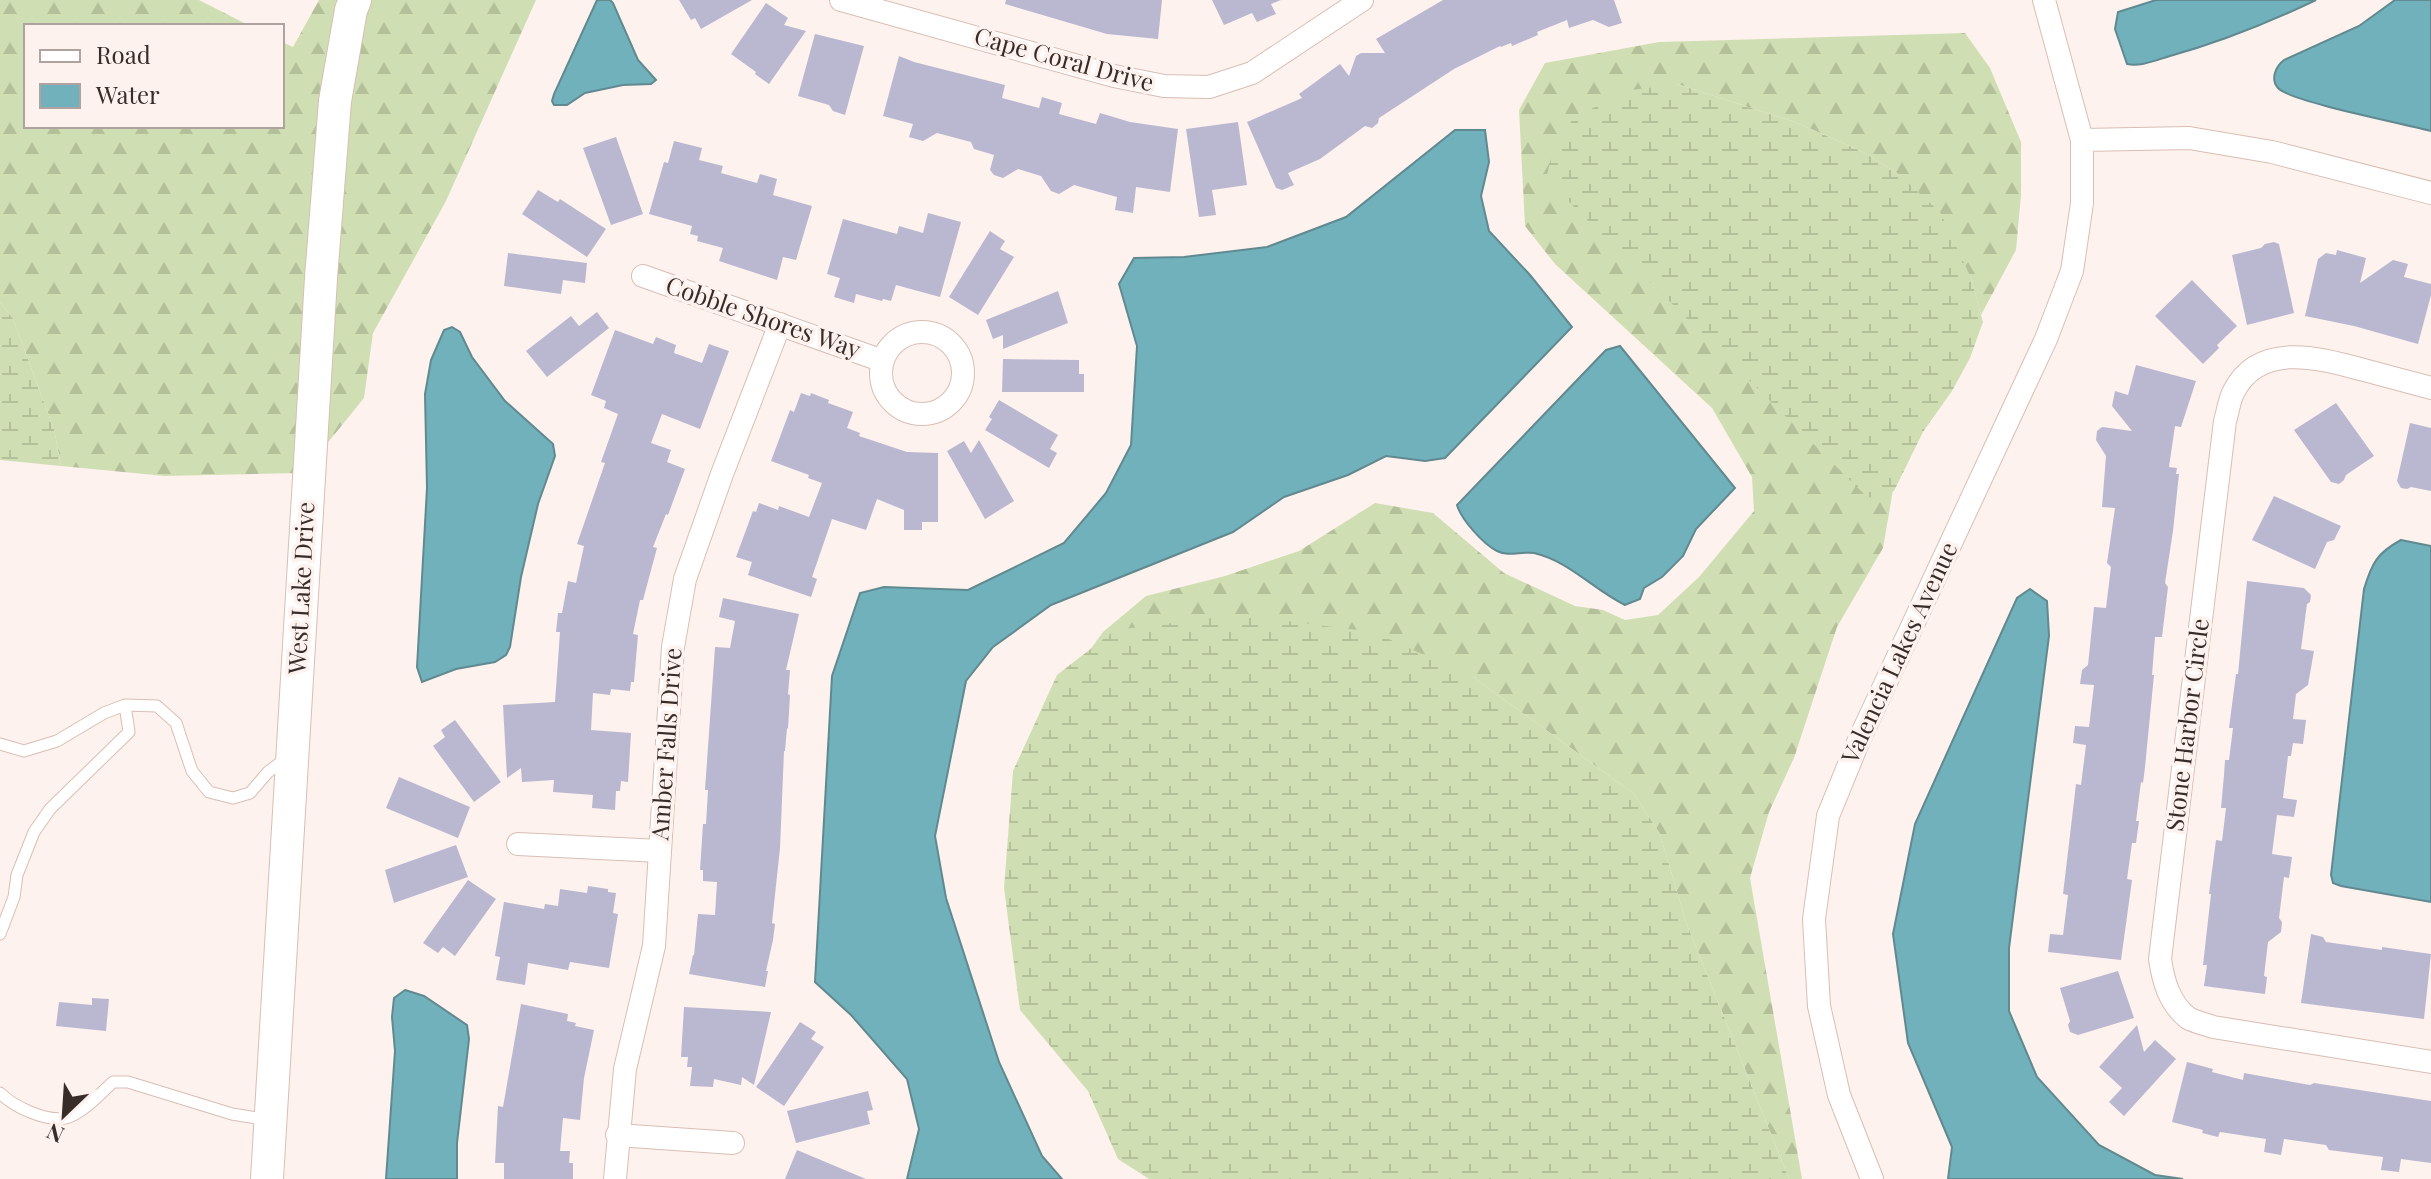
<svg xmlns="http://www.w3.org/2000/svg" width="2431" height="1179" viewBox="0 0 2431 1179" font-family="'Playfair Display',serif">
  <defs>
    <pattern id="forest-firs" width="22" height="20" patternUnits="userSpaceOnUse" patternTransform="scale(2)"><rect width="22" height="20" fill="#d0dfb3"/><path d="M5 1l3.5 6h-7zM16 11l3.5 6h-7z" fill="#b3c09a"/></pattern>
    <pattern id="wetland-marsh" width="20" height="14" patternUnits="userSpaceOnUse" patternTransform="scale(2)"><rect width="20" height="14" fill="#d0dfb3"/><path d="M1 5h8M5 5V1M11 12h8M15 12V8" fill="none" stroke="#b3c09a"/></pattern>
  </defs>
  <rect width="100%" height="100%" fill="#fef2ee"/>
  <path fill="url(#forest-firs)" d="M0,0h199l51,26h-224v100h256v-84l11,5 26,-47h25l-45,473 -134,3 -104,-10 -7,-37 -41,-110 -13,-17z
    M366,0h170l-90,201 -73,132 -9,65 -43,53 24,-350z
    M1965,33l25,35 31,74v53l-5,55 -35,65 -10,-37 -74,-105 -34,-21 -68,-30 -118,-38 216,406 -10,58 -46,79 -43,131 -25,54 -19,66 52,301h-13l-103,-257 -26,-88 -26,-40 -161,-117 -383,-27 13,-18 43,-36 79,-20 74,-25 76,-48 58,10 71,60 71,33 28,4 22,10 33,-5 41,-38 55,-66 -2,-34 -40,-69 -157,-144 -30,-38 -6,-116 26,-47 114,-21z"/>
  <path fill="url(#wetland-marsh)" d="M1677,84l118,38 68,30 34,21 43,39 31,66 12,44 -13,36 -18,33 -29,41 -29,59 -26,7 -322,-319 9,-37 19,-24 51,-27z
    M0,302l13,17 41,110 7,37 -61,-6z
    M1238,615l135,17 100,45 161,117 26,40 26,88 103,257h-640l-31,-20 -30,-68 -68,-81 -16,-122 9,-117 44,-96 58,-45z"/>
  <path fill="#71b1bc" stroke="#608990" stroke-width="2" d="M597,0h13l3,3 25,57 18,20 -5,4 -28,1 -38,8 -18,12h-13l-2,-4 2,-7z
    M2156,0h160c-48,23 -95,42 -146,56 -14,4 -29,11 -43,8l-12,-35 3,-17z
    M2395,0h36v131c-26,-7 -140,-29 -153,-43 -8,-9 -2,-22 6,-28l75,-34z
    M1455,130h30l4,32 -8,34 8,35 41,44 42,52 -127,131 -20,3 -39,-5 -38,19 -64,22 -51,35 -182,73 -58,42 -27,34 -31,155 11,62 53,164 43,94 20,23h-155l12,-50 -12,-50 -56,-64 -36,-33 17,-306 28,-83 24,-6 84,3 96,-47 42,-50 25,-48 6,-99 -18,-62 15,-26 50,-1 83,-10 79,-30z
    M452,327l8,5 12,25 33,44 48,43 2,12 -17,48 -17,73 -11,70 -4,8 -11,7 -39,7 -34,13 -5,-15 10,-179 -2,-94 6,-34 13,-30z
    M1620,346l115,142 -39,41 -13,27 -21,21 -18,11 -4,11 -15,6c-31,-15 -56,-44 -91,-52 -13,-2 -25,4 -37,-2 -14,-7 -36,-32 -40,-46l149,-155z
    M2401,540l30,6v356l-90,-16 -8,-3 -2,-8 33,-286c8,-26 13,-36 37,-49z
    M2030,589l17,12 2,35 -40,312v63l28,66 62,68 56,30 28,4h-235l4,-32 -44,-104 -15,-109 22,-110 102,-226z
    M405,990l19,6 43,29 2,14 -12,104v36h-71l9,-128 -3,-34 2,-19z"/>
  <path fill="#bab7d0" d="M679,0h73l-51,29 -6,-11 -4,2z
    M1006,0h156l-4,39 -51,-5 -102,-30z
    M1212,0h69l-10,4 5,10 -5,2 -14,6 -5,-9 -28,12z
    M1443,0h171l8,23 -13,4 -16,-7 -24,8 -2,-8 -30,12 1,3 -26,11 -1,-3 -10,4 -1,-1 -46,23 -75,49 -1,5 -6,5 -7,-2 -45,33 -32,14 6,12 -12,5 -6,-2 -29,-66 55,-24 -3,-4 41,-30 9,12 7,-20 5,-3h24l-9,-14z
    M766,3l22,15 -4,7 22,6 -37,53 -14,-10 1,-2 -25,-18z
    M815,34l49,12 -19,69 -12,-4 -4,-6 -31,-9z
    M899,56l15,6 91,23 -3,13 37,10 3,-11 20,6 -3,11 37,10 4,-11 30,9 48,7 -8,63 -34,-5 -3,26 -18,-3 2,-13 -43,-12 -15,9 -8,-3 -10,-15 -23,-7 -15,9 -9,-3 -4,-5 4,-15 -20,-6 -3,-7 -34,-9 -14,8 -14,-4 4,-13 -30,-8z
    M1238,122l9,63 -35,5 4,25 -17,2 -13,-88z
    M616,137l27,77 -32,11 -28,-77z
    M674,141l28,7 -3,12 24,6 -2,7 36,10 3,-9 17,5 -4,16 39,11 -16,54 -13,-3 -6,23 -58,-19 4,-13 -26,-7 1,-5 -8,-2 2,-8 -43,-12 15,-52 4,1z
    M538,190l20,12 2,-3 46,30 -19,28 -65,-43z
    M928,213l33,9 -21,75 -44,-12 -5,16 -8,-2 -1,2 -26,-7 -2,9 -20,-6 6,-19 -13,-4 16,-55 54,15 2,-8 24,7z
    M990,231l15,10 -5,8 14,8 -36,58 -29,-18z
    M2274,242l5,2 15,69 -47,12 -15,-70 29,-7 4,-4z
    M2337,250l29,8 -6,25 33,-23 15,4 -4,13 27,7v11l-13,49 -64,-18 -49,-10 13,-57 8,-6 10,2z
    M508,253l79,10 -2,20 -22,-3 -2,14 -57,-8z
    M2192,280l45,46 -20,19 2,3 -16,16 -48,-48z
    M1058,291l10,32 -65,26v-14l-10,4 -7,-19z
    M597,312l12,16 -62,49 -21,-26 45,-35 8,10z
    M615,330l38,14 3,-7 20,8 -2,8 28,10 7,-19 20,7 -29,78 -38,-15 -11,29 20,7 -4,12 18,7 -17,46 -2,-1 -13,33 4,1 -14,52h-3l-7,34 5,1 -4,47h-3l-1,9 -19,-2 -1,6 -17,-2 -2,37 40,3 -3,49 -7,-1 -1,10h-4l-1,19 -23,-2 1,-13 -40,-3 1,-12 -32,2 -1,-14 -14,10 -4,-73 52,-3 5,-70h-4l2,-19h4l6,-32 8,2 8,-37 -7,-2 28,-81 -4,-1 17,-48 -14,-6 2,-7 -15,-6z
    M1003,359l76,1v14h5v18h-82z
    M2136,365l60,16 -15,46 -6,-1 -6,41 8,1 -1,6h3l-6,57 -8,52 3,4 -6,50h-7l-3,38h2l-9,92 -2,16 -2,-1 -5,39h3l-3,22h-4l-5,36 5,1 -11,80 -73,-8 2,-18 13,1 5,-40 -5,-1 7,-59 6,-51 5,1 5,-40 -13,-2 2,-17 14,1 5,-42 -14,-1 2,-14 6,-5 6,-58 12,1 5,-41 -4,-4 8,-55 -13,-1 4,-51 -10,-16 1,-9 5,-4 30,4 -20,-25 3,-15 13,4z
    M801,393l9,3 1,-3 18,7 -1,3 25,9 -6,16 13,5 -1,3 48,16 31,1v69h-16v8h-18v-20l-27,-11 -11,31 -34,-11 -20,58 5,2 -6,18 -63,-22 4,-13 -16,-5 17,-46 3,1 3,-9 19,7 1,-4 30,11 13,-34 -14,-5 1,-3 -38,-14 19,-51 4,2z
    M999,400l59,35 -8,14 7,4 -8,15 -64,-38 7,-11 -3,-2z
    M2336,403l38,53 -28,19 -2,5 -5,4 -8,-2 -37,-52z
    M2410,423l21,5v63l-20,-4 -4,2 -6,-1 -4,-7z
    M979,440l35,61 -29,18 -38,-68 17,-10 7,12z
    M2274,496l67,30 -7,14 -7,2 -12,27 -63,-29z
    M2247,581l57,7 7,7 -1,7 -3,2 -6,45 13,2 -6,34 -12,9 -3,25 13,1 -3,24 -10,-1 -2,13h-3l-5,42 14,2 -3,17 -17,-2 -5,39 20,3 -3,21 -5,-1 -5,41 3,4 -1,10 -13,10 -4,34 3,1 -2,17 -61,-8 3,-21h-4l8,-71h-2l7,-54 6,1 4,-33h-5l3,-33 1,-15h4l4,-32h-4l7,-54h2z
    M723,598l76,16 -13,56h4l-2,24 2,1 -2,34 -1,-1 -2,23h-1l-4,97 -8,75 3,1 -2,16 -7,31h2l-3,16 -76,-13 4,-19h1l4,-41 17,1 2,-33 -14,-1v-11h-3l3,-46h3l2,-34h-3l10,-143 15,1 5,-27 -16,-4z
    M455,720l46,62 -27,20 -41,-56 12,-9 -4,-7z
    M399,777l71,30 -12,31 -72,-30z
    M456,845l12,32 -74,26 -9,-33z
    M468,880l28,19 -41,57 -12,-9 -5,6 -15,-10z
    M588,886l20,3v3l8,1 -3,20 5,1 -9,54 -39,-6 -2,8 -40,-7 -3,22 -29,-5 4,-23 -5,-1 9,-54 40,7 1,-5 13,2 2,-17 27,4z
    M2311,934l12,3 3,5 56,8v-3l49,7 -7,65 -123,-16z
    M2118,971l16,47 -56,17 -8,-3 -2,-7 2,-4 -10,-33z
    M92,998l17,1 -3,32 -50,-5 3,-24 33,3z
    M521,1004l47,10 -1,7 9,2 -1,3 19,4 -10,48 -4,42 -17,-2 -3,33h10l-1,12h4v16h-69v-16h-9l3,-57 5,1z
    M684,1007l87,5 -17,73 -12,-8 -1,8 -27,-6 -1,8 -23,-1 2,-19h-5l1,-10h-7z
    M800,1022l16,10 -5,7 13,8 -40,59 -28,-19z
    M2137,1025l7,27 11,-12 21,19 -52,57 -15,-14 13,-14 -23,-21z
    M2187,1062l26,7 -1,3 31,8 1,-7 66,12 4,-2 117,18v62l-30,-4 -2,13 -18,-2 2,-13 -54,-7 -3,-5 -42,-6 -3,16 -17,-3 2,-13 -46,-7 -2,5 -16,-4 1,-3 -31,-8z
    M868,1091l5,19 -6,1 3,13 -74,19 -9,-32z
    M797,1150l69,29h-81z"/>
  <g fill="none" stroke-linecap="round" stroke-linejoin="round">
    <g stroke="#d9beb3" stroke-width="13">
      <path id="lane" d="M0,744l24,7 33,-10 47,-28 21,-8 32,1 19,17 16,48 17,21 24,6 17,-5 18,-21 20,-15
        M0,934l14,-37 3,-22 17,-43 16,-23 79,-77 -4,-27
        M0,1093c14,14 46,29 66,25 16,-4 35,-25 47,-36h15l104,32 37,6"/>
    </g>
    <g stroke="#d9beb3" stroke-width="24">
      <path id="street" d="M841,0l273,76 50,10 45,1 43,-14 110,-73
        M2044,0l38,140
        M643,276l240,85
        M881 373a41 41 0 1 1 82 0a41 41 0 1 1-82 0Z
        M2431,388c-22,-6 -45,-12 -67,-18 -42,-11 -104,-30 -130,21 -5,9 -6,21 -9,30l-65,538c3,21 9,44 28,59 7,4 17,6 25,9l218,35
        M518,844l142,7
        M617,1135l116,8
        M615,1179l10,-110 29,-123 19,-299 12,-68 37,-105 58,-150
        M1872,1179l-33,-84 -20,-89 -5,-87 14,-103 31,-76 187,-401 26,-68 10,-68v-63l107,-2 83,14 159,41"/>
    </g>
    <g stroke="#d9beb3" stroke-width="34">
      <path id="secondary" d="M267,1179l54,-901 14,-177 16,-91 4,-10"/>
    </g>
    <use href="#lane" stroke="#fff" stroke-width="11"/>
    <use href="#street" stroke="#fff" stroke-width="22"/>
    <use href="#secondary" stroke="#fff" stroke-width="32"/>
  </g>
  <g text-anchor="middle" stroke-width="7" stroke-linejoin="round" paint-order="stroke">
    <g font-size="24" fill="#372c28" stroke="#fef2ee">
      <text transform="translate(1064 60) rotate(15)" y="8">Cape Coral Drive</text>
      <text transform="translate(763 318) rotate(19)" y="8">Cobble Shores Way</text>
      <text transform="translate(302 588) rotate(-87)" y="8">West Lake Drive</text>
      <text transform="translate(1900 653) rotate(-65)" y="8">Valencia Lakes Avenue</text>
      <text transform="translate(2188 725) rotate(-83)" y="8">Stone Harbor Circle</text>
      <text transform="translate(667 744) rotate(-86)" y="8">Amber Falls Drive</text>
    </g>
  </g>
  <rect x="24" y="24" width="260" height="104" fill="#fef2ee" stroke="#aea39f" stroke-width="2"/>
  <rect x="40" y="50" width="40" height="12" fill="#ffffff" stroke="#aea39f" stroke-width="2"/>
  <text x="96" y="64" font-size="24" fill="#372c28">Road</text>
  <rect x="40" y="84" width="40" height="24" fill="#71b1bc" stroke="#aea39f" stroke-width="2"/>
  <text x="96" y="104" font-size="24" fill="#372c28">Water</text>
  <g transform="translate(64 1115) rotate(205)" stroke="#fef2ee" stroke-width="6" paint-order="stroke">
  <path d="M0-6L14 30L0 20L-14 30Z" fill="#372c28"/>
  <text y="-12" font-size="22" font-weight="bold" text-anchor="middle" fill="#372c28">N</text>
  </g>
</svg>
